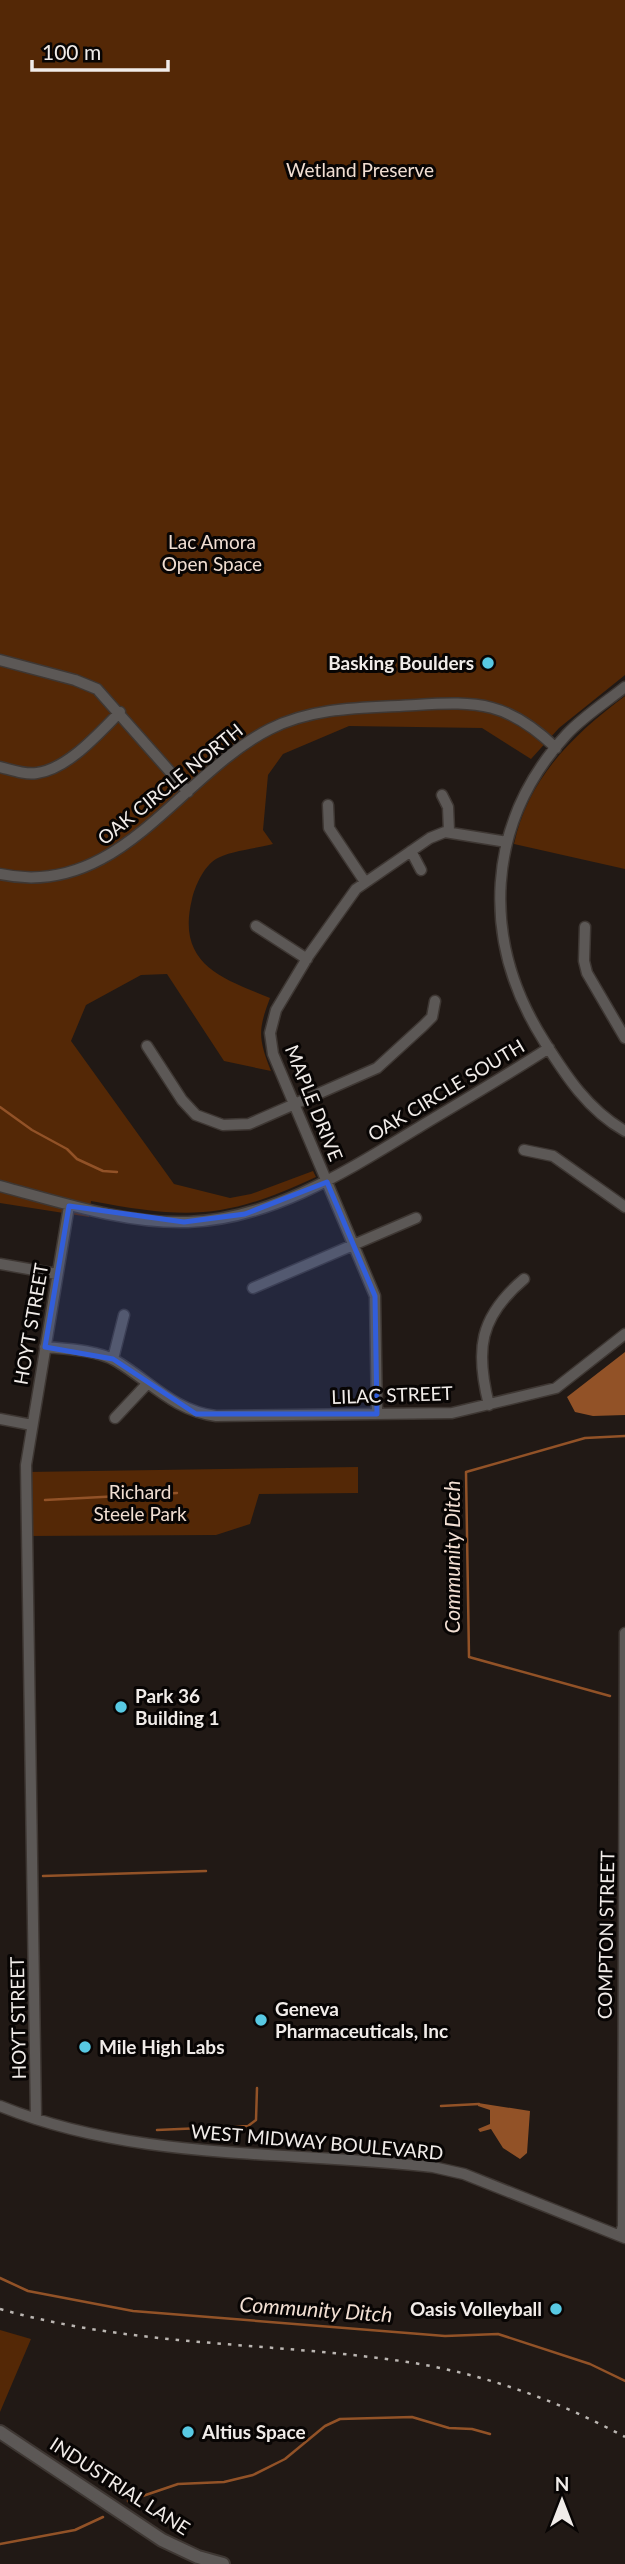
<svg xmlns="http://www.w3.org/2000/svg" width="625" height="2564" viewBox="0 0 625 2564" font-family="Lato,sans-serif">
  <rect width="100%" height="100%" fill="#211915"/>
  <path fill="#542806" d="M0,0h625v675l-66,53 -28,31 -49,-31 -133,-2 -66,28 -15,21 -5,55 10,14c-14,4 -45,7 -57,15 -12,7 -21,27 -24,40 -16,65 29,79 78,99 -12,32 -12,40 1,73l-47,-10 -57,-87 -26,1 -55,30 -15,36 103,143 56,14 21,-4 62,-23 3,6c-92,43 -128,42 -225,24l-2,16 -89,-14z
    M625,696v173l-111,-25c14,-66 59,-109 111,-148z
    M358,1467v26l-99,1 -9,30 -34,11 -188,1 -1,-64z
    M0,2330l31,9 -31,73z"/>
  <path fill="#925227" d="M625,1352v63l-32,1 -18,-4 -8,-15z
    M478,2103l52,8 -3,42 -7,6 -17,-11 -12,-19 -11,3 -2,-3 12,-5v-14l-12,-4z"/>
  <g fill="none" stroke-linecap="round" stroke-linejoin="round">
    <path stroke="#925227" stroke-width="2.5" d="M0,1107l32,23 35,19 10,10 26,12 14,1
      M45,1500l132,-7
      M610,1696l-141,-39 -3,-185 119,-34 40,-2
      M43,1876l163,-5
      M441,2106l38,-2
      M157,2130l91,-4 8,-6 1,-32
      M0,2278l28,13 105,20 312,25 53,-2 92,30 35,17
      M128,2501l50,-17 46,-2 29,-7 32,-16 40,-33 15,-7 72,-2 37,11 23,1 18,5
      M0,2544l75,-14 28,-13"/>
    <g stroke="#3e3733" stroke-width="13">
      <path id="minor" d="M0,660l75,20 22,9 91,103
        M625,687c-19,15 -41,29 -58,47 -82,89 -87,206 -23,307 22,35 44,69 81,90
        M0,767c12,3 25,8 37,6 31,-4 62,-40 83,-61
        M442,795l6,12 1,24
        M328,805l1,23 36,54
        M411,851l10,19
        M0,874c119,26 179,-99 270,-145 45,-23 97,-21 146,-24 63,-4 92,-3 140,43
        M256,926l51,33
        M585,927l-1,34 3,12 38,65
        M147,1046l35,54 14,15 27,10 26,-1 128,-56 46,-42 9,-9 3,-16
        M524,1150l29,6 72,51
        M0,1186c60,16 125,38 188,36 86,-3 162,-53 233,-96 43,-26 86,-51 128,-78
        M0,1264l57,10
        M253,1288l163,-70
        M45,1347c22,2 52,3 71,14 34,20 58,50 100,55l236,-3 104,-25 69,-54
        M113,1359l11,-44
        M489,1405c-14,-55 -10,-88 35,-126
        M377,1414l-2,-118 -102,-242 -3,-21 6,-23 33,-55 47,-66 74,-51 15,-6 62,10
        M115,1418l32,-34
        M0,1419l32,6
        M0,2106c138,56 288,44 433,61l31,7 161,64
        M36,2119l-10,-654 43,-259
        M620,2236l3,-10 2,-593"/>
    </g>
    <g stroke="#3e3733" stroke-width="16">
      <path id="tertiary" d="M0,2432l162,108 36,17 25,7"/>
    </g>
    <use href="#minor" stroke="#5c5856" stroke-width="10"/>
    <use href="#tertiary" stroke="#5c5856" stroke-width="12"/>
    <path stroke="#bbb6b2" stroke-width="2.5" stroke-dasharray="3.5 7" stroke-linecap="butt" d="M0,2309c130,37 262,33 394,51 82,11 159,38 231,77"/>
  </g>
  <path fill="#325eda" fill-opacity="0.2" stroke="#325eda" stroke-width="5" stroke-linejoin="round" d="M327,1182l48,114 2,118h-181l-83,-55 -68,-12 24,-141 115,16 61,-8z"/>
  <g fill="#58c9e3" stroke="#080504" stroke-width="2.5">
    <circle cx="488" cy="663" r="7"/>
    <circle cx="121" cy="1707" r="7"/>
    <circle cx="261" cy="2020" r="7"/>
    <circle cx="85" cy="2047" r="7"/>
    <circle cx="556" cy="2309" r="7"/>
    <circle cx="188" cy="2432" r="7"/>
  </g>
  <g text-anchor="middle" stroke-width="6" stroke-linejoin="round" paint-order="stroke">
    <g font-size="19" fill="#f1ded2" stroke="#080504">
      <text x="360" y="177">Wetland Preserve</text>
      <text x="212" y="549">Lac Amora<tspan x="212" dy="22">Open Space</tspan></text>
      <text x="140" y="1499">Richard<tspan x="140" dy="22">Steele Park</tspan></text>
    </g>
    <g font-size="19" font-weight="bold" fill="#f1ece9" stroke="#080504" text-anchor="start">
      <text x="474" y="670" text-anchor="end">Basking Boulders</text>
      <text x="135" y="1703">Park 36<tspan x="135" dy="22">Building 1</tspan></text>
      <text x="275" y="2016">Geneva<tspan x="275" dy="22">Pharmaceuticals, Inc</tspan></text>
      <text x="99" y="2054">Mile High Labs</text>
      <text x="542" y="2316" text-anchor="end">Oasis Volleyball</text>
      <text x="202" y="2439">Altius Space</text>
    </g>
    <g font-size="19" fill="#f1ece9" stroke="#080504">
      <text transform="translate(170 784) rotate(-39)" y="7">OAK CIRCLE NORTH</text>
      <text transform="translate(446 1090) rotate(-31)" y="7">OAK CIRCLE SOUTH</text>
      <text transform="translate(314 1103) rotate(68)" y="7">MAPLE DRIVE</text>
      <text transform="translate(31 1324) rotate(-80)" y="7">HOYT STREET</text>
      <text transform="translate(392 1395) rotate(-2)" y="7">LILAC STREET</text>
      <text transform="translate(606 1935) rotate(-89)" y="7">COMPTON STREET</text>
      <text transform="translate(18 2018) rotate(-91)" y="7">HOYT STREET</text>
      <text transform="translate(317 2142) rotate(5)" y="7">WEST MIDWAY BOULEVARD</text>
      <text transform="translate(120 2486) rotate(33)" y="7">INDUSTRIAL LANE</text>
    </g>
    <g font-size="21" font-style="italic" fill="#f2dfd3" stroke="#080504">
      <text transform="translate(453 1557) rotate(-90)" y="7">Community Ditch</text>
      <text transform="translate(316 2310) rotate(4)" y="7">Community Ditch</text>
    </g>
  </g>
  <g transform="translate(562 2501)" stroke="#080504" stroke-width="5" paint-order="stroke">
  <path d="M0-5L12 26L0 18L-12 26Z" fill="#f1ece9"/>
  <text y="-10" font-size="19" font-weight="bold" text-anchor="middle" fill="#f1ece9">N</text>
  </g>
  <path d="M32 60v10h136v-10" fill="none" stroke="#f1ece9" stroke-width="3.5"/>
  <text x="42" y="60" font-size="21" fill="#f1ece9" stroke="#080504" stroke-width="5" paint-order="stroke">100 m</text>
</svg>
